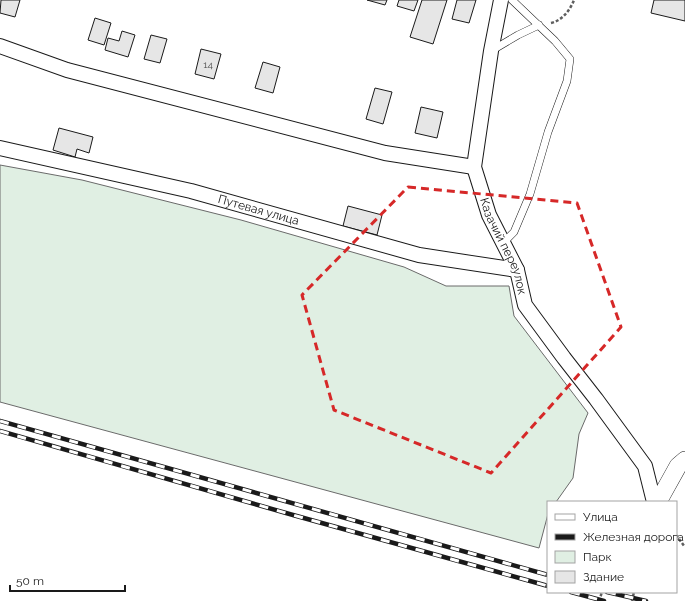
<svg xmlns="http://www.w3.org/2000/svg" width="685" height="601" viewBox="0 0 685 601" font-family="Raleway,sans-serif">
  <rect width="100%" height="100%" fill="#fff"/>
  <path fill="#e0efe3" stroke="#6a6a6a" d="M0,165l82,15 159,40 163,47 42,19h63l5,30 74,97 -9,21 -6,44 -17,24h-8v12l-9,34 -539,-146z"/>
  <path fill="#e6e6e6" stroke="#1a1a1a" d="M1,0h19l-5,17 -15,-4z
    M367,0h20l-2,5z
    M399,0h19l-4,11 -17,-5z
    M422,0h25l-14,44 -23,-7z
    M457,0h19l-7,23 -17,-4z
    M654,0h31v21l-34,-8z
    M95,18l16,5 -7,22 -16,-5z
    M122,31l13,4 -7,22 -23,-7 3,-12 11,3z
    M151,35l16,4 -7,24 -16,-4z
    M201,49l20,5 -7,25 -19,-5z
    M263,62l17,5 -7,26 -18,-5z
    M375,88l17,4 -9,32 -17,-5z
    M421,107l22,5 -6,26 -22,-5z
    M59,128l34,9 -4,16 -12,-4 -2,8 -22,-7z
    M348,206l34,9 -5,20 -34,-9z"/>
  <g fill="none" stroke-linecap="round" stroke-linejoin="round">
    <g stroke="#1a1a1a" stroke-width="8">
      <path id="service" d="M491,51l27,-16 21,-10
        M504,242l10,-10 16,-38 18,-62 19,-51 3,-22 -15,-18 -43,-41"/>
    </g>
    <g stroke="#1a1a1a" stroke-width="16">
      <g id="minor">
        <path id="s1" d="M501,0l-10,51 -17,116 15,48 28,55 8,35 39,53 32,41 49,67 9,36"/>
        <path d="M0,46l67,24 318,83 89,14"/>
        <path id="s2" d="M0,148l191,43 228,64 98,15"/>
      </g>
    </g>
    <g stroke="#1a1a1a" stroke-width="18">
      <path id="tertiary" d="M658,502l20,-36 7,-6"/>
    </g>
    <path stroke="#5f5f5f" stroke-width="2.5" stroke-dasharray="3 2" stroke-linecap="butt" d="M551,23c12,-3 19,-13 23,-23
      M676,535l9,12
      M599,601l3,-9
      M632,601l2,-9"/>
    <use href="#service" stroke="#fff" stroke-width="7"/>
    <use href="#minor" stroke="#fff" stroke-width="14"/>
    <use href="#tertiary" stroke="#fff" stroke-width="17"/>
    <g stroke="#1a1a1a" stroke-width="4.5">
      <path id="rail" d="M0,421l548,154
        M0,431l293,84 255,71
        M571,592l33,9
        M607,592l39,9"/>
    </g>
    <use href="#rail" stroke="#fff" stroke-width="3" stroke-dasharray="9" stroke-linecap="butt"/>
  </g>
  <path fill="none" stroke="#d62828" stroke-width="3" stroke-dasharray="8 5" stroke-linejoin="round" d="M408,187l169,16 44,124 -130,146 -157,-63 -32,-115z"/>
  <g text-anchor="middle" stroke-width="3" stroke-linejoin="round" paint-order="stroke">
    <g font-size="10" fill="#4d4d4d">
      <text x="208" y="68">14</text>
    </g>
    <g font-size="12" fill="#1a1a1a" stroke="#fff">
      <text dy="4" stroke="none"><textPath href="#s2" startOffset="266">Путевая улица</textPath></text>
      <text dy="4" stroke="none"><textPath href="#s1" startOffset="254">Казачий переулок</textPath></text>
    </g>
  </g>
  <rect x="547" y="501" width="130" height="92" fill="#ffffff" stroke="#a3a3a3"/>
  <rect x="555" y="514" width="20" height="6" fill="#ffffff" stroke="#a3a3a3"/>
  <text x="583" y="521" font-size="12" fill="#1a1a1a">Улица</text>
  <rect x="555" y="534" width="20" height="6" fill="#1a1a1a" stroke="#a3a3a3"/>
  <text x="583" y="541" font-size="12" fill="#1a1a1a">Железная дорога</text>
  <rect x="555" y="551" width="20" height="12" fill="#e0efe3" stroke="#a3a3a3"/>
  <text x="583" y="561" font-size="12" fill="#1a1a1a">Парк</text>
  <rect x="555" y="571" width="20" height="12" fill="#e6e6e6" stroke="#a3a3a3"/>
  <text x="583" y="581" font-size="12" fill="#1a1a1a">Здание</text>
  <path d="M10 585v6h115v-6" fill="none" stroke="#1a1a1a" stroke-width="2"/>
  <text x="16" y="585" font-size="12" fill="#1a1a1a" stroke="#ffffff" stroke-width="3" paint-order="stroke">50 m</text>
</svg>
